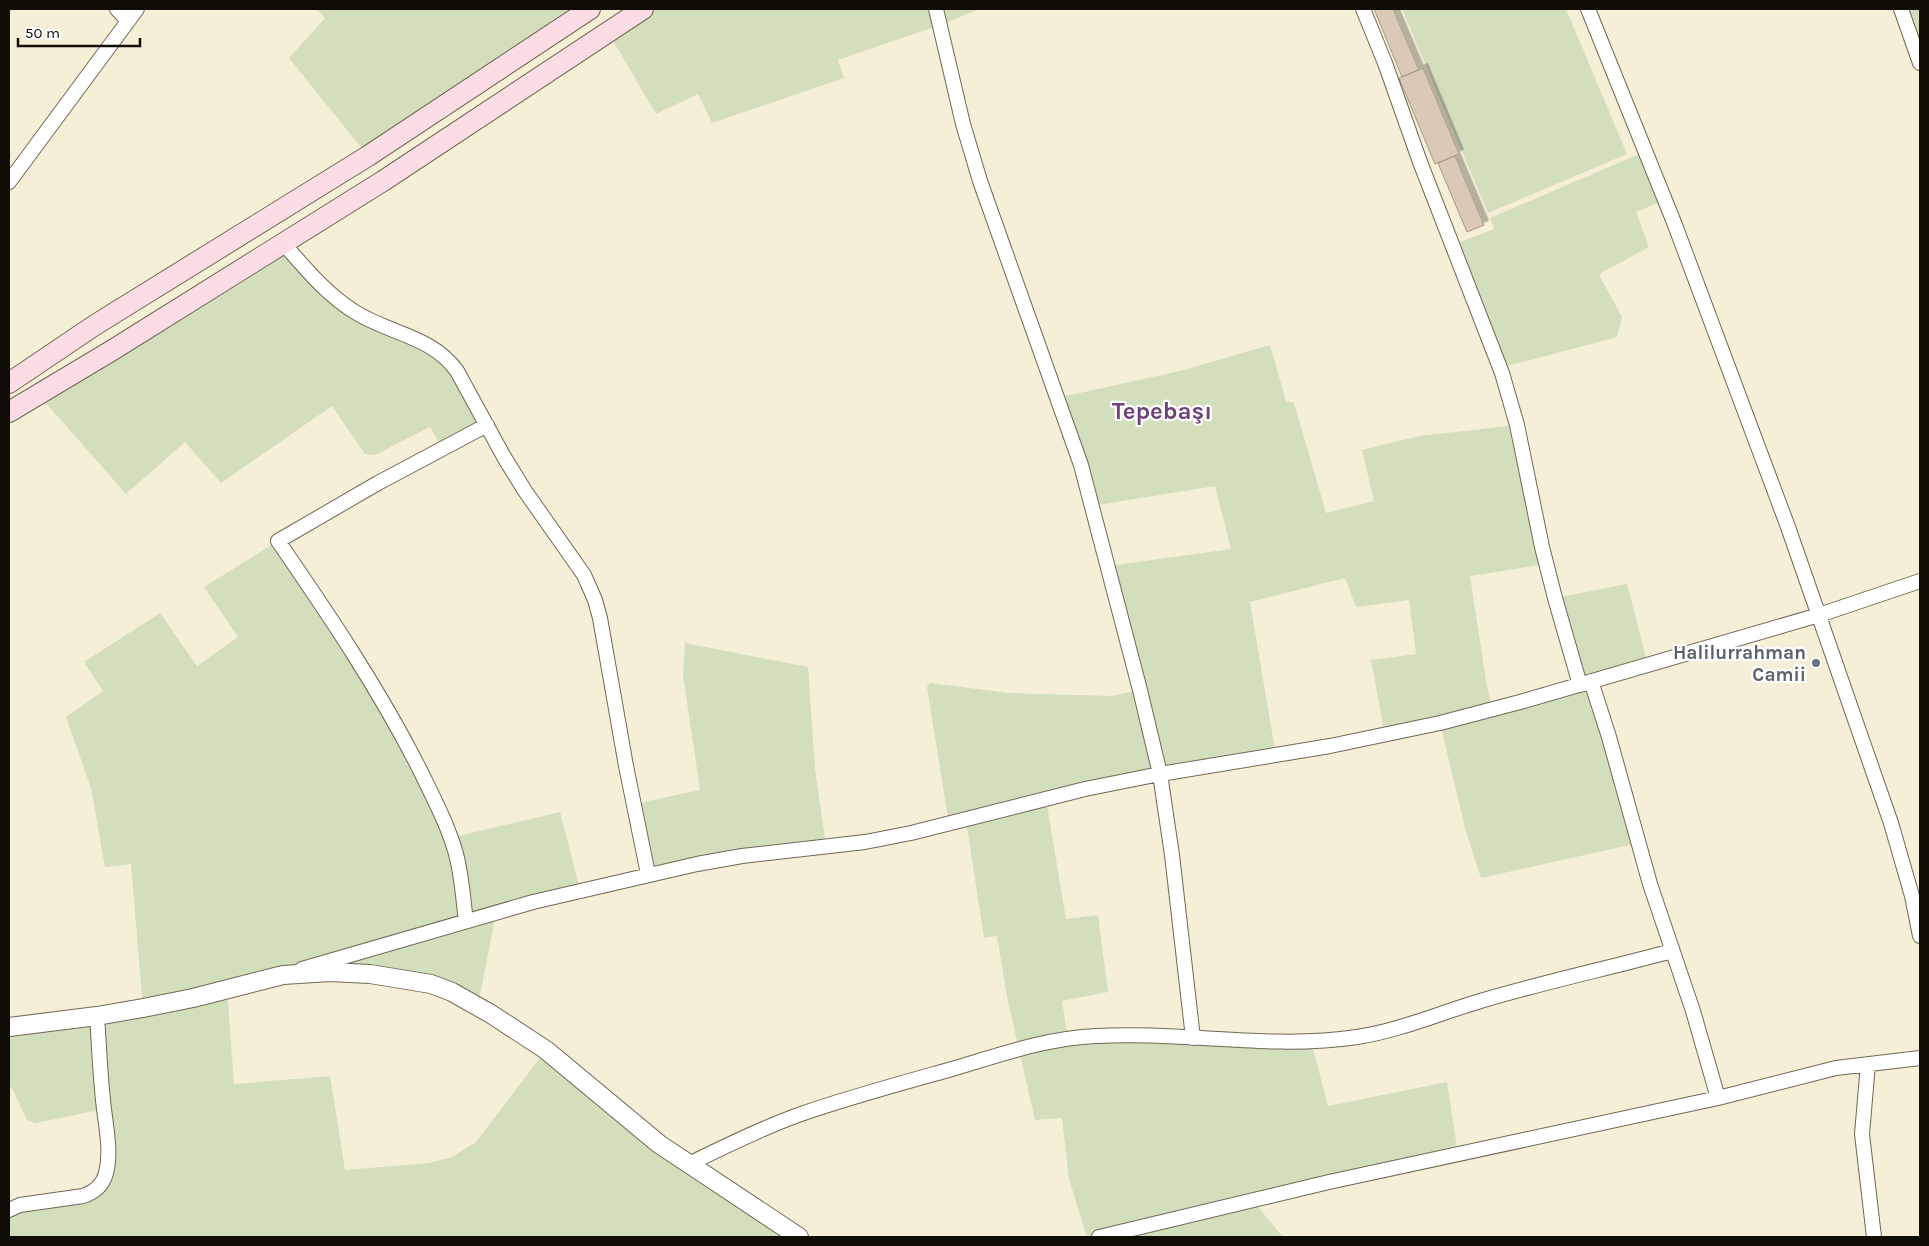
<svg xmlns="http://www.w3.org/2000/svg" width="1929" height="1246" viewBox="0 0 1929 1246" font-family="Karla,sans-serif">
  <defs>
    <filter id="shadow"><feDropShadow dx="4.5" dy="-4.5" stdDeviation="0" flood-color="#0004"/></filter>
  </defs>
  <rect width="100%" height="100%" fill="#f6efd8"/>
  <path fill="#d3debd" d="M317,9h273l-222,147 -79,-98 36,-40z
    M643,9h337l-40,16 -102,35 6,18 -132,45 -14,-29 -42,20 -48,-82z
    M1402,9h164l61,145 -139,59z
    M1901,9h19v54z
    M1646,151l19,49 -29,12 13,35 -48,26 -1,4 22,40 -5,20 -117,31 -48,-123 42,-16 -4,-11z
    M283,243l57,58 99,50 48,74 -44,24 -13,-22 -55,28 -10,-1 -33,-48 -111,77 -36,-41 -59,52 -88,-100z
    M1270,345l16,56 8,2 32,110 48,-12 -12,-51 57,-14 98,-11 29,139 -76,12 17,111 6,22 87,-24 -25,-87 72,-14 21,81 -57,16 48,162 -158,35 -15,-46 -26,-109 -55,13 -14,-76 45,-6 -7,-54 -53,7 -11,-29 -95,24 26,154 -230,43 20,120 32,-4 10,77 -46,9 6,38 243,2 17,65 119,-24 11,72 -205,47 30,36h-196l-18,-58 -7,-61 -27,2 -28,-123 -10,-61 -13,2 -18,-118 -17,4 -22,-137 3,-4 79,10 103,3 28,-6 -32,-124 123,-17 -16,-63 -123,20 -35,-108 123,-27z
    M278,541l54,79 118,218 110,-26 20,78 -84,23 -18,93 -108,-32 -143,16 7,94 96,-8 15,94 84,-7 23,-6 24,-15 70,-92 253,187h-790v-27l92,-26 3,-75 -68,14 -9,-3 -15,-32 -3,-2v-59l134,-19 -12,-144 -26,3 -14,-79 -25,-71 37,-26 -19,-29 76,-49 37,53 41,-29 -34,-50z
    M685,643l123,24 7,102 11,77 -178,28 -14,-70 66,-14 -17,-115z"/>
  <path fill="#d9c9b6" stroke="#a79886" filter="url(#shadow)" d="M1374,9h19l26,61 -17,7z
    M1423,68l36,86 -24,10 -36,-86z
    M1455,156l29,69 -17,7 -29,-69z"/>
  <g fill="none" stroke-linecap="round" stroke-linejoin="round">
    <g stroke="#6f6854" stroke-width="16">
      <path id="minor" d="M117,9l11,12
        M936,9l27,115 17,57 101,284 59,225 20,84 12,81 21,183
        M1363,9l22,54 35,99 82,211 15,52 25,122 13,51 25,87
        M1588,9l87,216 113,302 103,296 21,73 8,40
        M1901,9l19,54
        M9,182l128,-173
        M283,243c22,25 44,52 72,69 35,22 77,24 102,59l47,86 21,34 59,84 11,25 5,18 26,148 22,108
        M1591,681l18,56 41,147 43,127 25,87
        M466,921c-3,-22 -4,-45 -10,-67 -8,-29 -23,-57 -36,-84 -41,-81 -91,-155 -142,-229l100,-58 109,-58
        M302,969l231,-67 164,-38 45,-8 123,-14 46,-9 174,-44 75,-15 170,-28 110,-23 80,-21 299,-87 101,-34
        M1868,1064l-6,70 12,103
        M689,1164c36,-18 73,-36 112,-50 49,-17 101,-31 151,-45 47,-14 95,-31 144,-33 87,-5 174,14 261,1 40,-6 78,-22 117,-34 65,-20 132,-34 198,-52
        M9,1210l11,-5 63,-9c12,-4 20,-11 23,-23 6,-23 -1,-50 -3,-73 -3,-28 -4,-56 -6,-84
        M1099,1237l230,-55 389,-84 118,-30 84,-10"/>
    </g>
    <g stroke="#6f6854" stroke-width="20">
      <path id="tertiary" d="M9,1027l88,-11 46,-8 50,-10 90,-23 47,-3 40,2 61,10 21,8 39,22 55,36 113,94 140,93"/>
    </g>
    <g stroke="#6f6854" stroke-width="22">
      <path id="secondary" d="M9,383l86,-58 273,-169 222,-147
        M9,412l102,-61 272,-170 260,-172"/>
    </g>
    <use href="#minor" stroke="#fff" stroke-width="14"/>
    <use href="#tertiary" stroke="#fff" stroke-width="18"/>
    <use href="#secondary" stroke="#fcdde6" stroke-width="20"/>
  </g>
  <circle fill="#6b7280" stroke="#fff" stroke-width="2" cx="1816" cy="663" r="5"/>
  <g text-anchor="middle" stroke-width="4.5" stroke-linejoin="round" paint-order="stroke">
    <g font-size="19" font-weight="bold" fill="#5b616d" stroke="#fff" text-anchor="end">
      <text x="1806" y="659">Halilurrahman<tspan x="1806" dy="22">Camii</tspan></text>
    </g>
    <g font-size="24" font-weight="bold" fill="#6d4279" stroke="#fff">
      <text x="1162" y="419">Tepebaşı</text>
    </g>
  </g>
  <rect width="1929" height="1246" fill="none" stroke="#100d06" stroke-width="20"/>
  <path d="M18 38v8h122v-8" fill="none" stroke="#100d06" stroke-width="2.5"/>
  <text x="25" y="38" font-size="15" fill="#100d06" stroke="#ffffff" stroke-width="4" paint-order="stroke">50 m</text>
</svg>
